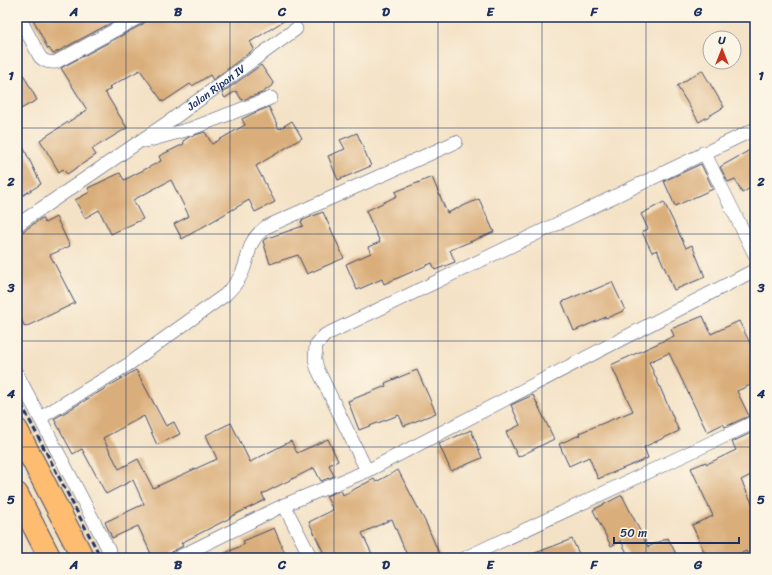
<svg xmlns="http://www.w3.org/2000/svg" width="772" height="575" viewBox="0 0 772 575" font-family="Sriracha,sans-serif">
  <rect width="100%" height="100%" fill="#fcf5e5"/>
  <filter id="ink" filterUnits="userSpaceOnUse"><feTurbulence type="fractalNoise" baseFrequency=".025" numOctaves="2"/><feDisplacementMap in="SourceGraphic" scale="8" xChannelSelector="R" yChannelSelector="G"/><feConvolveMatrix kernelMatrix="1 2 1 2 8 2 1 2 1" color-interpolation-filters="sRGB"/></filter>
  <filter id="wash" filterUnits="userSpaceOnUse"><feTurbulence type="fractalNoise" baseFrequency=".012" numOctaves="4" result="noise"/><feDisplacementMap in="SourceGraphic" scale="16" xChannelSelector="R" yChannelSelector="G"/><feGaussianBlur stdDeviation="0.9" result="paint"/><feColorMatrix in="noise" values="0 0 0 0 0 0 0 0 0 0 0 0 0 0 0 0 0 1.4 0 .05"/><feComposite in="paint" operator="in"/></filter>
  <g filter="url(#wash)">
    <rect width="100%" height="100%" fill="#f4e2c6"/>
    <g id="blocks">
      <path fill="#daae7a" d="M32,17h90l-69,37 -4,-6 -1,1z
        M147,17h143l-40,25 4,7 -41,31 -3,-5 -18,11 -2,-2 -27,18 -23,-32 -31,17 2,2 -6,3 22,36 -35,21 4,6 -29,19 -4,-5 -4,3 -19,-32 47,-30 -26,-42 82,-44 3,-3z
        M17,63l20,37 -20,11z
        M261,65l13,19 -12,9 -20,7 -6,-9 -11,7 -3,-5z
        M702,70l22,37 -25,15 -22,-36z
        M269,107l10,22 13,-8 10,17 -46,28 19,36 -20,10 -6,-12 -67,39 -8,-15 15,-8 -18,-36 -38,20 10,19 -32,15 -12,-24 -14,8 -10,-18 15,-8 -2,-4 32,-15 4,7 37,-19 -2,-5 25,-12 -1,-3 6,-4 16,-5 7,12 33,-19 -3,-6 10,-5z
        M357,133l14,33 -33,14 -10,-24 17,-7 -5,-9z
        M17,134l24,50 -24,15z
        M750,150l5,10v25l-13,8 -7,-14 -7,3 -8,-15z
        M701,164l12,25 -38,17 -11,-25z
        M432,177l15,36 32,-14 15,33 -44,18 5,12 -20,8 -3,-7 -48,21 -2,-5 -25,11 -11,-26 25,-11 -3,-6 12,-5 -14,-31 31,-15 -2,-4z
        M664,202l22,46 6,-3 13,32 -31,13 -17,-40 -5,2 -10,-20 6,-3 -7,-15z
        M323,212l21,46 -37,16 -9,-19 -28,9 -7,-23 2,-2 38,-13 -2,-5z
        M56,217l14,29 -20,9 25,48 -50,24 -8,-16v-78l5,-1 20,-14 3,5z
        M612,282l13,28 -18,8 -1,-1 -32,14 -12,-29 28,-12 1,1z
        M703,316l8,18 28,-13 16,32v30l-18,8 12,25 -24,11 -2,-3 -16,8 -38,-79 -20,9 30,69 -35,16 4,11 -50,21 -9,-22 -20,9 -10,-22 21,-9 -1,-2 54,-22 -22,-46 63,-29 -3,-7z
        M136,370l30,56 8,-4 6,12 -23,11 -13,-29 -41,22 16,31 19,-10 15,29 64,-29 -11,-24 25,-12 19,39 41,-21 6,12 31,-14 10,22 -9,4 5,11 -13,5 -7,-13 -52,26 3,6 -35,17v1l-49,25 2,3 -10,5 -3,3 -1,4h-16l-15,-32 -26,12 -7,-16 39,-18 -11,-24 -27,14 -24,-45 -9,5 -19,-35z
        M417,370l19,43 -32,13 -5,-11 -40,15 -11,-29 38,-15 -1,-3z
        M533,395l21,44 -36,18 -12,-25 14,-7 -9,-20z
        M471,430l11,28 -31,13 -12,-27z
        M755,431v42l-14,7 14,29v49h-6l-3,-7 -15,7h-24l-15,-33 21,-9 -22,-48 15,-6 1,2 29,-14 -4,-8z
        M398,470l28,53 15,35h-33l-16,-39 -30,14 12,25h-48l-17,-36 24,-12 -7,-14 15,-6 2,5 31,-16 2,3z
        M622,495l26,52 20,-9 10,20h-52l3,-1 -8,-16 -10,5 -18,-36z
        M274,528l13,30h-72l30,-14 -2,-3z
        M572,539l9,19h-56v-1z"/>
    </g>
  </g>
  <g filter="url(#ink)">
    <use href="#blocks" fill-opacity="0" stroke="#3c4a6e" stroke-width="1"/>
    <g fill="none" stroke-linecap="round" stroke-linejoin="round">
      <g stroke="#3c4a6e" stroke-width="14">
        <g id="street">
          <path d="M19,17l21,40c5,5 9,6 16,5l83,-45"/>
          <path d="M146,141l44,-12 81,-31"/>
          <path d="M704,152l51,103"/>
          <path id="s1" d="M17,225l157,-107 122,-89"/>
          <path d="M17,374l96,184"/>
          <path d="M40,418l89,-54 96,-69c7,-7 13,-13 17,-22 9,-20 4,-31 24,-46l190,-85"/>
          <path d="M367,471l-50,-103 -2,-9 1,-14 9,-10 430,-206"/>
          <path d="M284,505l27,53"/>
          <path d="M177,558l107,-53 83,-34 388,-201"/>
          <path d="M465,558l290,-136"/>
        </g>
      </g>
      <g stroke="#3c4a6e" stroke-width="24">
        <path id="highway" d="M17,430l66,128
          M17,494l33,64"/>
      </g>
      <use href="#street" stroke="#fff" stroke-width="13"/>
      <use href="#highway" stroke="#fdbc70" stroke-width="22"/>
      <path stroke="#1b2f5e" stroke-width="3" stroke-dasharray="6 3" stroke-linecap="butt" d="M17,396l84,162"/>
    </g>
  </g>
  <path fill="none" stroke="#1b2f5e" stroke-width="1" stroke-opacity="0.55" d="M126,17v541M230,17v541M334,17v541M438,17v541M542,17v541M646,17v541M17,128h738M17,234h738M17,341h738M17,447h738"/>
  <g text-anchor="middle" stroke-width="3" stroke-linejoin="round" paint-order="stroke">
    <g font-size="11" fill="#1b2f5e" stroke="#fcf5e5">
      <text dy="4" stroke="none"><textPath href="#s1" startOffset="242">Jalan Ripan IV</textPath></text>
    </g>
  </g>
  <rect width="772" height="575" fill="none" stroke="#fcf5e5" stroke-width="44"/>
  <g transform="translate(722 50)"><circle r="19" fill="#fcf5e5" stroke="#a2a6af"/>
  <path d="M0-3L7 15L0 10L-7 15Z" fill="#c8321e"/>
  <text y="-6" font-size="11" font-weight="bold" text-anchor="middle" fill="#1b2f5e">U</text>
  </g>
  <path d="M614 537v6h125v-6" fill="none" stroke="#1b2f5e" stroke-width="2"/>
  <text x="620" y="537" font-size="12" fill="#1b2f5e" stroke="#fcf5e5" stroke-width="3" paint-order="stroke">50 m</text>
  <rect x="22" y="22" width="728" height="531" fill="none" stroke="#1b2f5e" stroke-width="1.5"/>
  <g font-size="13" text-anchor="middle" font-weight="bold" fill="#1b2f5e">
    <text x="74" y="16">A</text>
    <text x="178" y="16">B</text>
    <text x="282" y="16">C</text>
    <text x="386" y="16">D</text>
    <text x="490" y="16">E</text>
    <text x="594" y="16">F</text>
    <text x="698" y="16">G</text>
    <text x="11" y="80">1</text>
    <text x="761" y="80">1</text>
    <text x="11" y="186">2</text>
    <text x="761" y="186">2</text>
    <text x="11" y="292">3</text>
    <text x="761" y="292">3</text>
    <text x="11" y="398">4</text>
    <text x="761" y="398">4</text>
    <text x="11" y="504">5</text>
    <text x="761" y="504">5</text>
    <text x="74" y="569">A</text>
    <text x="178" y="569">B</text>
    <text x="282" y="569">C</text>
    <text x="386" y="569">D</text>
    <text x="490" y="569">E</text>
    <text x="594" y="569">F</text>
    <text x="698" y="569">G</text>
  </g>
</svg>
